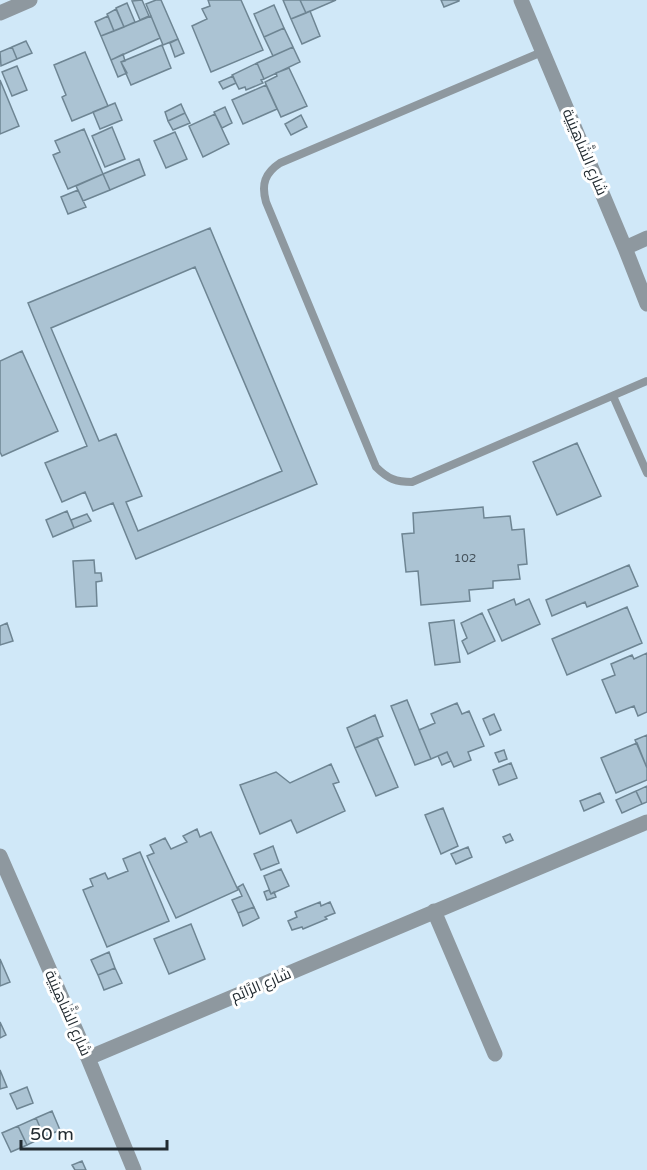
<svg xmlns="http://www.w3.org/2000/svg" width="647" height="1170" viewBox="0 0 647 1170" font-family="'Varela Round',Cairo,sans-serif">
  <rect width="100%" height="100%" fill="#d0e8f8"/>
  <path fill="#abc3d3" stroke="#6e8593" stroke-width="1.5" fill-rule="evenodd" d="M142,0l7,16 -9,4 -8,-19z
    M156,0h5l17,39 -15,6 -17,-41z
    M208,0h33l22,50 -52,22 -19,-46 15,-7 -5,-10 8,-3z
    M283,0h17l6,13 -15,6z
    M300,0h36l-30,13z
    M441,0h18v1l-15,6z
    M127,3l8,19 -11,5 -8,-19z
    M274,5l10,23 -20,9 -10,-23z
    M116,9l8,18 -10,4 -7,-17z
    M310,11l10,25 -18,8 -11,-25z
    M108,16l6,15 -13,5 -6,-14z
    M151,16l9,22 -49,22 -10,-24z
    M284,28l9,19 -20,9 -9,-19z
    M178,39l6,14 -9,4 -5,-14z
    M26,41l6,12 -15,6 -5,-12z
    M162,45l9,23 -40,17 -10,-23z
    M12,47l5,12 -16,7 -1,-14z
    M293,47l7,15 -36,17 -7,-16z
    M85,52l23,54 -36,15 -10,-24 4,-2 -12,-30z
    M123,54l2,7 -4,1 6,11 -9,4 -7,-17z
    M257,63l7,16 -3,1 2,3 -17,7 -1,-3 -6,2 -7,-14z
    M17,66l10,24 -15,6 -10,-24z
    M289,68l18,38 -26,11 -16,-35 12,-6 -1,-3z
    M233,76l3,7 -13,6 -4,-7z
    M0,80l19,46 -19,8z
    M266,85l11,24 -34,15 -11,-24z
    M115,103l7,17 -22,9 -7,-17z
    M181,104l4,9 -17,8 -3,-9z
    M225,107l7,16 -10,5 -8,-16z
    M185,113l5,10 -17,7 -5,-9z
    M215,114l14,30 -26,13 -14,-31z
    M301,115l6,12 -16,8 -6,-11z
    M112,127l13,32 -20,8 -13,-31z
    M84,129l19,45 -35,15 -15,-34 7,-3 -5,-11z
    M175,132l12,27 -21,9 -12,-27z
    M139,159l6,16 -35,15 -7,-16z
    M103,174l7,16 -27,11 -7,-15z
    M78,190l8,17 -18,7 -7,-17z
    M210,228l107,256 -181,75 -23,-56 -20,8 -8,-19 -23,10 -17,-39 42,-17 -59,-143zM195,267l87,204 -144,60 -12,-29 16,-6 -26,-62 -17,7 -48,-113z
    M22,351l36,80 -56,25 -2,-4v-91z
    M577,443l24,53 -44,19 -24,-53z
    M483,507l1,11 26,-2 2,14 12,-1 3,35 -9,1 2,14 -27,2v7l-24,2 1,11 -49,4 -3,-34 -12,1 -4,-38 12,-1 -1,-20z
    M67,511l7,17 -21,9 -7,-17z
    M87,514l4,7 -17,7 -3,-8z
    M94,560l1,13h6l1,8 -6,1 1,24 -21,1 -3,-46z
    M629,565l9,21 -51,21 -2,-5 -33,14 -6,-16z
    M514,599l2,6 13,-6 11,25 -38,17 -14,-31z
    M627,607l15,36 -75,32 -15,-36z
    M482,613l13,28 -27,13 -6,-13 5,-3 -6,-15z
    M454,620l6,42 -25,3 -6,-42z
    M7,623l6,18 -13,4v-19z
    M647,653v59l-9,4 -4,-10 -18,7 -14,-33 13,-5 -4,-11 21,-9 2,4z
    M407,700l24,59 -16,6 -24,-59z
    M457,703l5,11 7,-3 15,35 -16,6 3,8 -17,7 -7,-15 -16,7 -12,-29 16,-7 -4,-9z
    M494,714l7,16 -11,5 -7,-16z
    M375,715l8,21 -28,12 -8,-20z
    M647,735v33l-12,-28z
    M377,738l21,49 -22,9 -21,-48z
    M637,743l10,25v12l-31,13 -15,-35z
    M504,750l3,9 -8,3 -4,-9z
    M447,752l4,9 -9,4 -4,-9z
    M511,763l6,15 -18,7 -6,-15z
    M331,764l8,18 -6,2 12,27 -48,22 -6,-13 -31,14 -20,-49 36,-13 14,11z
    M647,786v16l-5,2 -6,-13z
    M636,791l6,13 -20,9 -6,-13z
    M600,793l4,9 -20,9 -4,-10z
    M443,808l15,38 -17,8 -16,-39z
    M197,829l3,8 11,-5 27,58 -62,28 -29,-62 7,-3 -4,-8 15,-7 6,11 16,-7 -4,-6z
    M510,834l3,6 -7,3 -3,-6z
    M273,846l6,17 -18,7 -7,-16z
    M468,847l4,10 -16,7 -5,-10z
    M140,852l29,69 -62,26 -24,-57 10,-4 -3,-7 15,-6 3,6 20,-8 -5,-12z
    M281,869l8,17 -18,8 -7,-18z
    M243,884l11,23 -16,6 -6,-13 10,-4 -4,-9z
    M269,890l2,4 3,-2 2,5 -9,3 -3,-8z
    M320,902l1,4 9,-4 5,11 -10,4 2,2 -24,10 -1,-2 -10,3 -4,-9 9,-4 -2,-5z
    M254,907l5,11 -16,8 -5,-13z
    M191,924l14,35 -36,15 -15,-35z
    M109,952l6,16 -17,7 -7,-15z
    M0,959l10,23 -10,4z
    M115,968l7,15 -18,7 -6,-15z
    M0,1022l6,13 -6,3z
    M0,1070l7,17 -7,2z
    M27,1087l6,16 -16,6 -7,-15z
    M52,1111l8,19 -16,7 -8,-19z
    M36,1118l8,19 -17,8 -9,-19z
    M18,1126l9,19 -16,7 -9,-19z
    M82,1161l4,9h-11l-3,-5z"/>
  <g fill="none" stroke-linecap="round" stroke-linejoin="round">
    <path stroke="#8e989f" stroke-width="8" d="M542,52l-262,111c-15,10 -19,21 -14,39l110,265c12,12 20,15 36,15l235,-101
      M613,396l34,77"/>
    <path stroke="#8e989f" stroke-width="15" d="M521,0l104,248 22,56
      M0,13l30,-13
      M625,248l22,-10
      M0,856l88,202 46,112
      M434,911l61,143
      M88,1058l559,-236"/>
  </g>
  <g text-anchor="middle" stroke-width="6" stroke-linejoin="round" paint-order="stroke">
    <g font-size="12" fill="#44515a">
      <text x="465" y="562">102</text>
    </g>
    <g font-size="15" fill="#222b31" stroke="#fff">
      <text transform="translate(585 152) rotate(67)" y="5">شارع الشَّاهِينِية</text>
      <text transform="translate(261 985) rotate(-23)" y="5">شارع الرَّائِم</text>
      <text transform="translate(68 1013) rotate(66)" y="5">شارع الشَّاهِينِية</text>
    </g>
  </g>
  <path d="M21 1140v9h146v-9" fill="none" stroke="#222b31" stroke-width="3"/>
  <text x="30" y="1140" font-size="18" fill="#222b31" stroke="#ffffff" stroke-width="4.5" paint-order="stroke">50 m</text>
</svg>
